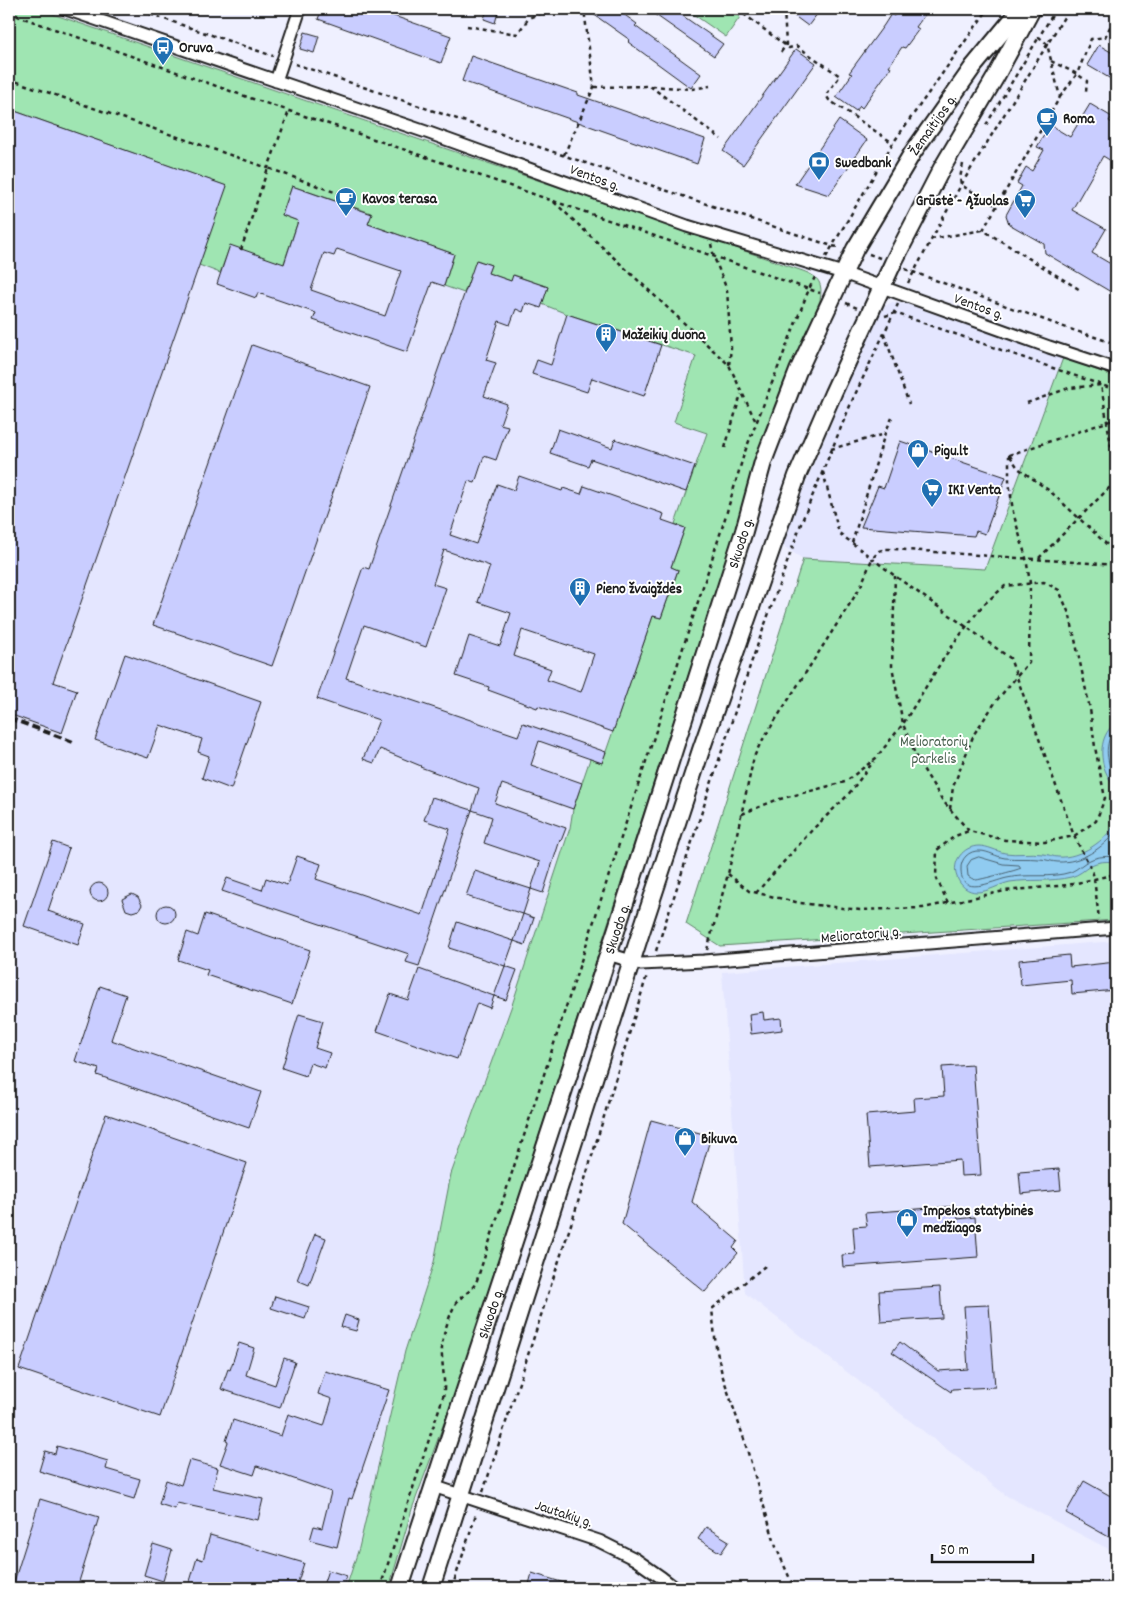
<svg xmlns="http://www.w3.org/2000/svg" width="1125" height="1597" viewBox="0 0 1125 1597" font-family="Dekko,sans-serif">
  <rect width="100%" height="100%" fill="#eff0ff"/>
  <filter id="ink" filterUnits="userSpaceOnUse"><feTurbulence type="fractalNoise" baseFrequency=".02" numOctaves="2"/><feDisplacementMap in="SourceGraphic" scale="10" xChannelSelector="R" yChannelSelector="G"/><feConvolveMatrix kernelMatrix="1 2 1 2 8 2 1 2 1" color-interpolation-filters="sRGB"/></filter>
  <g filter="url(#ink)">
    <path fill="#e4e6ff" d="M9,109l218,77 -7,86 10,-27 68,-24 -16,-6 10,-29 80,28 -4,10 86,30 -10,31 32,-25 15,5 -2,8 22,7 2,-5 35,12 113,58 35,11 -22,66 33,11 -32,91 10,4 -14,40 7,2 -17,48 -8,-2 -51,147 -12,-3 -17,49 -3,19 -58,177 -61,169 -17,88 -29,89 -46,197 -13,40h-337z
      M892,302l15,2 156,54 -78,211 -182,-10 -23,-15 92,-218 10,-18z
      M1116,941v612l-109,-57 -262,-203 -23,-321z"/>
    <path fill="#9fe5b2" stroke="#5e8067" d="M9,9h29l765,262c16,6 20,12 17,29l-59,151 -300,926 -49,132 -23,79h-43l13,-40 46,-197 29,-89 17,-88 61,-169 58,-177 3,-19 17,-50 12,4 51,-147 8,2 17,-48 -7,-3 14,-39 -10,-4 32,-91 -33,-11 22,-66 -129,-42 -25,-10 6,-17 -34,-12 -3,6 -23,-8 3,-8 -14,-5 -13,33 -20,-7 10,-32 -86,-30 3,-11 -79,-27 -10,29 16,6 -19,57 -49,-32 -10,27 -21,-8 27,-79 -217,-77z
      M692,9h37l11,8 -14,20 -36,-25z
      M1063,358l53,19v543l-396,26 -34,-22 117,-365 182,10z"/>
    <path fill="#90cbf0" stroke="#62859b" d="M1116,723v68c-3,-7 -8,-13 -11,-21 -6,-16 -4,-37 11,-47z
      M1116,821v41c-8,-1 -19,-1 -26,4 -6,4 -11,9 -19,11 -20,5 -41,2 -61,5 -10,2 -22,10 -33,10 -9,0 -17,-6 -20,-15 -6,-15 6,-31 22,-31 9,0 17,5 26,7 12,2 25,-1 38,1 5,0 10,3 15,3 21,2 50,-17 58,-36z"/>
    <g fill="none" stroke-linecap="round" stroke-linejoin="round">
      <path stroke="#4a6271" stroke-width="1" d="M1116,729c-14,13 -9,36 0,52
        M1116,831c-13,17 -35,32 -58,31 -6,0 -12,-3 -19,-3 -11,-1 -23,0 -34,-1 -8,-1 -17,-7 -25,-7 -11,-1 -20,8 -19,19 0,28 31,11 46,8 21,-5 43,1 64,-6 7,-3 12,-9 19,-12 8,-4 18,-4 26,-3
        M979,857l24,7 16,1 2,3c-3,2 -42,12 -45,12 -4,-1 -5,-2 -8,-4l-1,-10 4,-6z"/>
    </g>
    <path fill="#c9cdff" stroke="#1c1c1c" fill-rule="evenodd" d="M322,9h52l77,27 -10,27 -123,-44z
      M487,9h12l-4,14 -11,-4z
      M586,9h39l-3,4 15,11 -2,2 66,48 -10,14 -63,-46 2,-2z
      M647,9h26l50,35 -9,12z
      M785,9h36l-13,17z
      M899,9h30l-13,18 3,2 -14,19 -3,-1 -13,19 2,1 -7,10 -22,31 -2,-2 -4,5 -20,-14 16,-23 -3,-1 35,-48 7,-11 3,2z
      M305,32l14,4 -5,17 -14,-4z
      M1099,45l17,10v27l-29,-17z
      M796,49l20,14 -73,102 -20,-14z
      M471,56l107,37v2l127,44 -8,25 -235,-83z
      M1090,104l22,13 -3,4 7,4v39l-13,-8 -31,54 34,19 -14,24 24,14v28l-71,-42 -1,-9 -35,-20 -3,-9 16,-29 -5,-3 9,-16 6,4 12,-21 -7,-3 13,-22 20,12z
      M9,109l218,77 -174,496 24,8 -15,43 -53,-19z
      M839,120l28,20 -38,55 -34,-11z
      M292,186l80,28 -4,10 86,30 -10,32 -12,-4 -25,70 -94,-32 3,-7 -58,-20 -2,5 -39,-14 13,-39 54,19 14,-43 -16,-6zM337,249l64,22 -16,45 -74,-26 13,-37 10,3z
      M476,260l15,5 -3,8 23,8 2,-6 35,12 -7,21 -15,-5 -3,9 -7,-3 -6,16 -11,-4 -13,39 10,3 -12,33 23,8 -7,20 8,2 -12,34 -12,-4 -9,27 -7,-2 -18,54 26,9 21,-60 17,6 5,-14 43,15 1,-3 18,6 3,-8 80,28 -2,6 23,8 -14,39 7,3 -17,48 -8,-2 -40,116 -75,-26 -1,2 -49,-18 1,-3 -33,-11 13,-40 31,10 11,-33 -33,-11 12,-36 -46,-16 -11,34 13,4 -20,59 -62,-22 -18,53 172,58 5,-13 83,29 -4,11 -63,-22 -8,24 51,18 -9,26 -71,-25 -7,19 71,25 -5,13 -1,-1 -17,53 -12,-4 9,-27 -56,-19 8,-26 -20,-7 7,-22 -59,-21 1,-1 -41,-17 -6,14 -11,-4 16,-39 -62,-21 46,-132 6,2zM522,630l72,24 -13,38 -34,-12 4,-11 -37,-13z
      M567,314l94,31 -17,51 -52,-18 -5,14 -55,-18 5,-14 14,5z
      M252,345l118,42 -98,279 -119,-41z
      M558,429l54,19 3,-9 80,27 -9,26 -95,-33 -3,7 -38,-13z
      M900,441l106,36 -21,57 -9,-3 -2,5 -113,-9 17,-41 6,2z
      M125,654l136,48 -30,87 -29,-11 7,-22 -11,-4 4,-13 -42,-14 -12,33 -53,-18z
      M432,797l40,13 -53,156 -13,-4 3,-8 -187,-63 5,-13 35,12 4,-12 21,7 10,-29 24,8 -5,15 106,36 28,-86 -26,-9z
      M53,842l16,6 -21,63 37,13 -7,21 -54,-19z
      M475,871l56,18 -8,25 -57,-18z
      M90 892a9 9 0 1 1 18 0a9 9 0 1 1-18 0Z
      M132,894l6,3 4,8 -3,5 -7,2 -6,-2 -4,-11z
      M157 914a9 9 0 1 1 18 0a9 9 0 1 1-18 0Z
      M205,914l105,36 -18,54 -86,-29 2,-5 -30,-10 9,-28 11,4z
      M523,914l11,4 -9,27 -11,-4z
      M457,922l57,19 -9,25 -56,-18z
      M1069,955l1,12 46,-5v28l-44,4 -1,-14 -50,5 -2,-25z
      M505,966l12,4 -11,30 -12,-4z
      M419,969l75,27 -4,12 -13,-5 -20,56 -80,-28 13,-37 18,6z
      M100,986l26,9 -15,45 150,52 -12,36 -152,-53 2,-6 -24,-8z
      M763,1012l1,8 17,-2 1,12 -31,4 -2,-20z
      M299,1014l24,7 -8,27 15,5 -5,15 -15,-5 -4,13 -24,-8z
      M973,1065l8,110 -20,1 -1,-16 -90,7 -4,-52 49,-4 -1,-13 30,-2 -2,-29z
      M106,1114l141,49 -87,254 -141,-48z
      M651,1120l60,16 -19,66 46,39 -5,7 5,5 -33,39 -83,-68z
      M1059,1169l2,21 -40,4 -2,-22z
      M957,1206l1,13 17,-2 3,40 -135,10 -1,-12 13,-1 -2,-27 14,-1 -2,-13z
      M315,1234l11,4 -17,47 -12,-5z
      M940,1287l2,31 -61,4 -2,-31z
      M275,1296l34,11 -4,12 -34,-11z
      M989,1305l6,82 -43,2 -1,3 -59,-40 8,-10 38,29 30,-2 -4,-63z
      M345,1315l14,5 -3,11 -15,-4z
      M239,1343l15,5 -8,27 29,10 9,-27 11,4 -15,46 -59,-19 7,-20 2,1z
      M325,1371l64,19 -37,109 -3,-1 -12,49 -27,-7 4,-14 8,2 9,-36 -74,-26 -3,9 -34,-11 8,-22 -2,-1 7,-21 48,16 7,-22 36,12 8,-27 -14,-5z
      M57,1446l51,15 -2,8 34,10 -6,20 -95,-28 6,-20 10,3z
      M189,1460l29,8 -5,20 50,11 -5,21 -81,-17 -2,6 -16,-5 7,-24 15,5z
      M1084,1481l32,18v42l-50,-28z
      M40,1499l59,18 -22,71h-65z
      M706,1527l23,14 -8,12 -23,-14z
      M210,1535l94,28 -8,25h-108l9,-30 6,2z
      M153,1544l19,6 -9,31 -19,-6z
      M328,1570l19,6 -4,12h-21z
      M532,1573l42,13v2h-46z"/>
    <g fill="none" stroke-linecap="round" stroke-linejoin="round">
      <g stroke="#1c1c1c" stroke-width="15">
        <path id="street" d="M66,9l363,124 258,93 156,47 206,74 67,22
          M276,81l24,-72
          M608,954l33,10 63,-3 412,-33
          M433,1486l166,55 36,18 27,19 13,10"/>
      </g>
      <g stroke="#1c1c1c" stroke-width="20">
        <g id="secondary">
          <path id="s1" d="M400,1588l216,-657 128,-400 19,-69 35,-91 57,-122 58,-97 60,-85 48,-58"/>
          <path d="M431,1588l208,-650 62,-188 96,-274 36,-83 60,-130 49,-95 53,-90 37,-69"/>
        </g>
      </g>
      <path stroke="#1c1c1c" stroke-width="2.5" stroke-dasharray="4 4" stroke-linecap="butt" d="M135,9l138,47
        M737,9l52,39 8,-2 43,30 -14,19 3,5 64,43
        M1056,9l-17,28 8,7 13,53 -77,133 99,61
        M9,13l244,86 106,35 461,159
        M467,26l50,8 12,-16 21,-9
        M781,52l5,-7 -2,-36
        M1051,61l26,13 10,7 -1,11
        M295,64c179,60 358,123 537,182l7,1
        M9,79l259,89 21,-57
        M652,86l40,3 18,-3
        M594,87l56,-1 71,53
        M1060,97l17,-23 14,-35 14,-2 11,-22
        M986,125l53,-88
        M564,155l30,-68 -10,-78
        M963,164l-3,14 1,7 36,21
        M554,202l175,163 27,57
        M931,239l52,-9
        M711,244l3,13 13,33 4,58 -2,17
        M241,250l27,-82 72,26
        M869,254l11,4
        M826,257l67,-114 95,-134
        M905,269l156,57 55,18
        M908,283l53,-98 108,-176
        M846,303l11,5
        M885,316l10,-3 221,77
        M884,334l25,70
        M1027,403l42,-15 32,-3 15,91
        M725,448l16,-54
        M831,449l54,-15
        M1009,455l107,-36
        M1010,456l8,12 33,24 65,61
        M823,472l16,61 56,43 115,82 64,178 18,34 2,8 5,41
        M852,543l33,-110 7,-15
        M1039,558l77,-77
        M950,809l3,-22 21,-53 23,-34 32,-38 1,-79 -4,-25 -13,-46 -4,-31v-26
        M742,814l34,-14 69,-18 31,-24 27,-34 42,-68 21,-29 17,-22 22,-19 39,-4 15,8 11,26 20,93 5,38 10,51 -9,23 -22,15 -29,6 -40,-2 -36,-9 -26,-30 -26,-42 -14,-35 -11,-58 3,-90
        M728,874l21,17 51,12 60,7 63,-2 82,-17 63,-6 48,-11
        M756,893l56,-63 35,-34 27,-35
        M948,903l-12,-26 1,-27 18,-14 14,-5
        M707,950l21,-76 26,-117 6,-13 100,-156 12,-29 7,-8 6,-2h9l222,16
        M656,951l94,-285 52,-145 50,-120 46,-97
        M765,1266l-53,43 4,38 6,27 21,62 33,111 18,41
        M483,1492l92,-280 72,-237
        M380,1588l63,-191c4,-19 -4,-38 0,-58 1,-8 9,-30 13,-36 8,-10 16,-11 21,-23l246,-755 21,-71 65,-165 6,-12
        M452,1588l24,-74"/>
      <use href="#street" stroke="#fff" stroke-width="11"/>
      <use href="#secondary" stroke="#fff" stroke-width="16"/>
      <path stroke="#1c1c1c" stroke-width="4" stroke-dasharray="8 4" stroke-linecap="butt" d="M9,718l67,25"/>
    </g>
  </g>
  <defs>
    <g id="bus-pin" transform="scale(1.125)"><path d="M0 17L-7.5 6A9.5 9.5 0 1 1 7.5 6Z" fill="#1f6fb2" stroke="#fff"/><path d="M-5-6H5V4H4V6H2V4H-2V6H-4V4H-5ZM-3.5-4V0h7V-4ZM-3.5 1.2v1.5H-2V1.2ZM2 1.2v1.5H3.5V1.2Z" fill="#fff"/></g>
    <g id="cafe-pin" transform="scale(1.125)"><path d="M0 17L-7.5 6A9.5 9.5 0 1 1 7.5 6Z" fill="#1f6fb2" stroke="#fff"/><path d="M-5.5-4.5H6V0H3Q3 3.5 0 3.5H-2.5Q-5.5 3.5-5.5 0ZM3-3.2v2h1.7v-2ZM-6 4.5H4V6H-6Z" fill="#fff"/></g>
    <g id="bank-pin" transform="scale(1.125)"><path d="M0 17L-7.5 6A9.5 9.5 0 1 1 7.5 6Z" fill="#1f6fb2" stroke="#fff"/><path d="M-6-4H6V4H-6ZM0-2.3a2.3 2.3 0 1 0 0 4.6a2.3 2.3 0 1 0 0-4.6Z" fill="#fff"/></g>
    <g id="supermarket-pin" transform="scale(1.125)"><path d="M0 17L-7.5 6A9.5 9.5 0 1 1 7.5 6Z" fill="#1f6fb2" stroke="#fff"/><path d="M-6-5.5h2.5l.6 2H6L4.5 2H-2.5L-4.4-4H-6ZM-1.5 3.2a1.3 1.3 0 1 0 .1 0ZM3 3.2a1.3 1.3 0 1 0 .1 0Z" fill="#fff"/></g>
    <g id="building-pin" transform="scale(1.125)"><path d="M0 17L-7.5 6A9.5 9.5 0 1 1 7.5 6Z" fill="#1f6fb2" stroke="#fff"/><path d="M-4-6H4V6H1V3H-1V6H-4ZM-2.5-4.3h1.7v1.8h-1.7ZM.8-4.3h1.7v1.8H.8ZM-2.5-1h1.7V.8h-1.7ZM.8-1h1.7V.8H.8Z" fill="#fff"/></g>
    <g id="shop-pin" transform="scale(1.125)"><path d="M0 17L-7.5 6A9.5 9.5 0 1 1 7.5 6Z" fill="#1f6fb2" stroke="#fff"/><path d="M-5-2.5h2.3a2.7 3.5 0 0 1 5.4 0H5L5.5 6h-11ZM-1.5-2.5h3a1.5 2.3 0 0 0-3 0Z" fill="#fff"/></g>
  </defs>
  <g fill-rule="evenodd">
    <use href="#bus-pin" x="163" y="47"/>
    <use href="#cafe-pin" x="1047" y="118"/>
    <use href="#bank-pin" x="819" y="162"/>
    <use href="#cafe-pin" x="346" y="198"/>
    <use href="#supermarket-pin" x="1025" y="200"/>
    <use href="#building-pin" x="606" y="334"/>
    <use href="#shop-pin" x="918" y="450"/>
    <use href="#supermarket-pin" x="932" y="489"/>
    <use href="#building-pin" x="580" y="588"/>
    <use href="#shop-pin" x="685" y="1138"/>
    <use href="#shop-pin" x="907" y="1219"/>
  </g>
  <g text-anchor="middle" stroke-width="4" stroke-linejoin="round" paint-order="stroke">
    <g font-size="15" font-weight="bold" fill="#1c1c1c" stroke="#fff" text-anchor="start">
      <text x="179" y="52">Oruva</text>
      <text x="1063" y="123">Roma</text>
      <text x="835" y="167">Swedbank</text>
      <text x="362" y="203">Kavos terasa</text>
      <text x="1009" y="205" text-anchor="end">Grūstė - Ąžuolas</text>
      <text x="622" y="339">Mažeikių duona</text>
      <text x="934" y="455">Pigu.lt</text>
      <text x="948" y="494">IKI Venta</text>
      <text x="596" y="593">Pieno žvaigždės</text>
      <text x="701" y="1143">Bikuva</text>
      <text x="923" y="1215">Impekos statybinės<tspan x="923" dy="17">medžiagos</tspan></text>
    </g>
    <g font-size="15" fill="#1c1c1c" stroke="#fff">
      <text dy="5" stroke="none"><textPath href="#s1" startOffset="1562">Žemaitijos g.</textPath></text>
      <text transform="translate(595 177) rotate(20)" y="5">Ventos g.</text>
      <text transform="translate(979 306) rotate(20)" y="5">Ventos g.</text>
      <text dy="5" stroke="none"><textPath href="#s1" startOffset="1099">Skuodo g.</textPath></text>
      <text dy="5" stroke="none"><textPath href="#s1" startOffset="694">Skuodo g.</textPath></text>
      <text transform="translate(861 934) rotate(-5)" y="5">Melioratorių g.</text>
      <text dy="5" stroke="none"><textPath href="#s1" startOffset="289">Skuodo g.</textPath></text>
      <text transform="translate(564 1513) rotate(18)" y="5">Jautakių g.</text>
    </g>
    <g font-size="15" fill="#4a6250" stroke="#fff">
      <text x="934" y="746">Melioratorių<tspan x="934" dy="17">parkelis</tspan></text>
    </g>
  </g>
  <rect width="1125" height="1597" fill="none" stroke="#fff" stroke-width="30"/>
  <rect x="15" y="15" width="1095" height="1567" fill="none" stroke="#1c1c1c" stroke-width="2" filter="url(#ink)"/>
  <path d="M932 1554v8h101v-8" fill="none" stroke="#1c1c1c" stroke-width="2.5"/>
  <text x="940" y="1554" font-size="15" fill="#1c1c1c" stroke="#ffffff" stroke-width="4" paint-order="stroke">50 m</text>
</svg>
